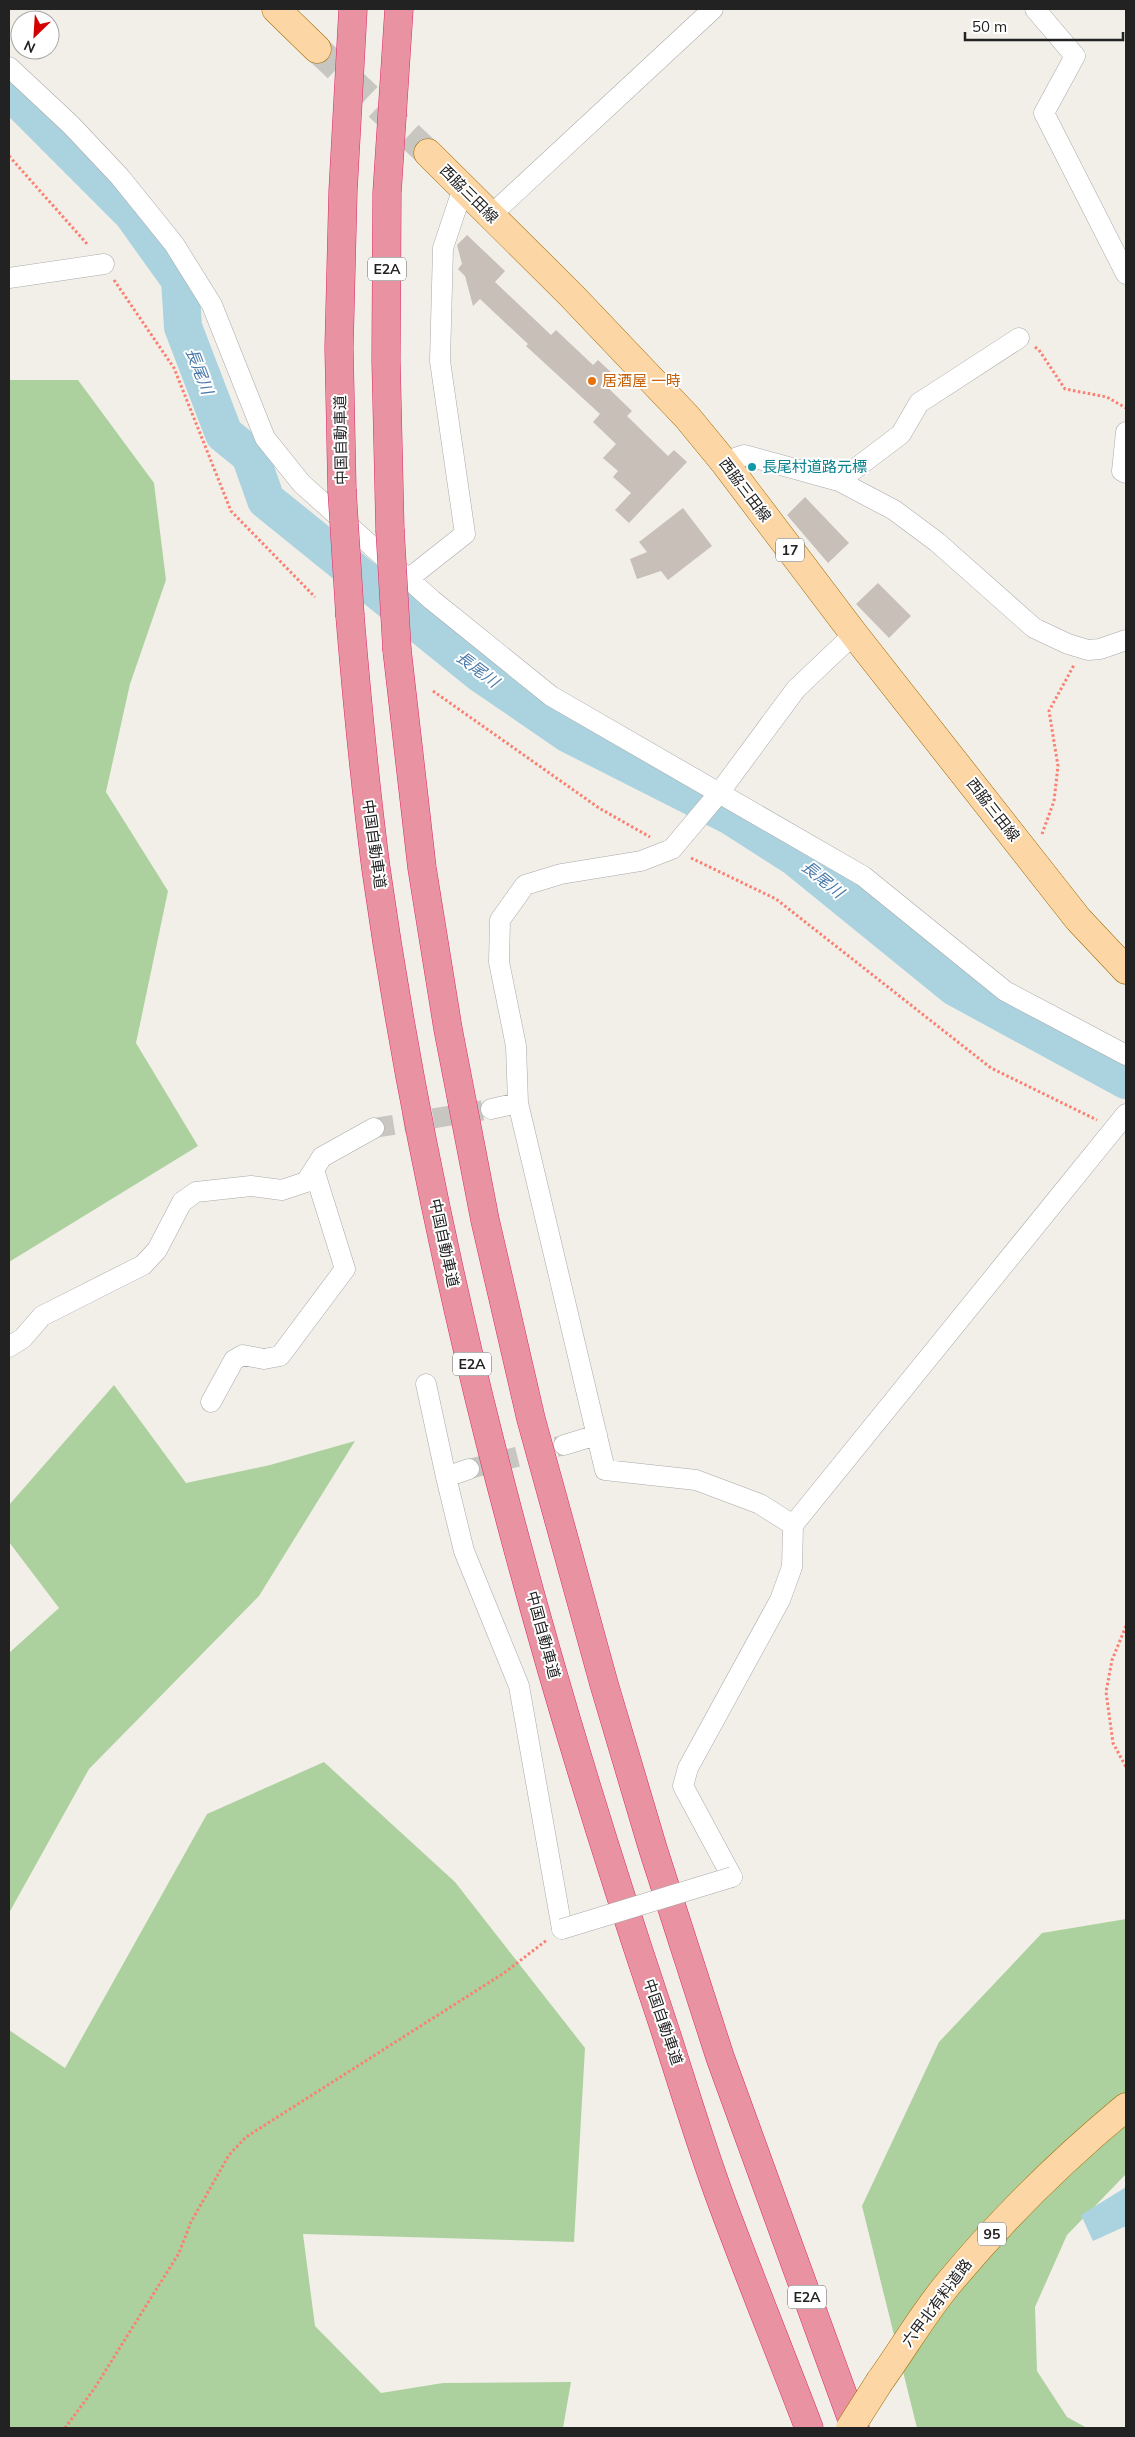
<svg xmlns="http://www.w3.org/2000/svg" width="1135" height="2437" viewBox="0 0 1135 2437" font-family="Mulish,'Noto Sans JP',sans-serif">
  <rect width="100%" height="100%" fill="#f2efe9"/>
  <path fill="#add19e" d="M9,380h69l76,103 12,97 -36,104 -24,108 62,99 -32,152 62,103 -189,116z
    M114,1385l72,98 84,-18 85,-24 -96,155 -170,173 -80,144v-260l50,-45 -50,-66v-37z
    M324,1762l131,120 130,166 -11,194 -271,-8 12,92 66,67 62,-10 128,-1 -8,46h-554v-398l56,38 142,-254z
    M1126,1919v255l-59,61 -32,72 2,64 30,46 20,11h-170l-55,-222 77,-164 103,-109z"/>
  <path fill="#aad3df" d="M1126,2187v39l-33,15 -12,-26z"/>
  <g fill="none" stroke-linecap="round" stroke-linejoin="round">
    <path stroke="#aad3df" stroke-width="38" d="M9,90l123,123 48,67 3,47 41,107 26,21 16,45 214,173 89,61 162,82 64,41 160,130 171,93"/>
  </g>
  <path fill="#c7bfb8" d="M467,235l38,36 -10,11 56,53 5,-5 37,35 5,-5 16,15 -9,10 27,26 -5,5 41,40 6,-6 13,12 -58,61 -14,-13 16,-17 -18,-16 5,-6 -15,-13 13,-14 -23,-22 7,-8 -74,-68 2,-2 -48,-45 -7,7 -8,-30 -7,-7 4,-5 -5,-19z
    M805,497l44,46 -21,20 -41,-48z
    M683,508l29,38 -44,34 -7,-9 -24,8 -7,-20 17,-7 -8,-10z
    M878,583l33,33 -22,22 -33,-34z"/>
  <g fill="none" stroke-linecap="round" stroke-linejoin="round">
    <path stroke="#c8c6c1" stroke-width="20" stroke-dasharray="20 10" stroke-linecap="butt" d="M374,1128l117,-19
      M469,1469l95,-24"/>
    <path stroke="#c8c6c1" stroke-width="28" stroke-dasharray="28 14" stroke-linecap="butt" d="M317,49l111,104"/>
    <g stroke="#a9a9a9" stroke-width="21">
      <path id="street" d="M1035,9l40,47 -31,57 82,161
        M9,67l62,58 49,52 54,67 38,61 53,133 37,46 130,116 119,96 312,180 142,115 121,64
        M490,216l223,-207
        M9,278l95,-14
        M1126,432l-4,39 4,2
        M724,462l20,-7 95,26 55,29 43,32 97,86 34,16 20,6 12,-1 26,-9
        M839,481l62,-47 18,-31 100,-65
        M408,579l57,-45 -25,-173 3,-113 20,-60
        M491,1109l27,-6
        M9,1347l14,-9 19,-22 101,-51 14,-15 25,-48 14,-10 55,-6 31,4 24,-8 16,-25 52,-29
        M426,1384l20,93
        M211,1402l23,-42 9,-5 21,4 16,-3 65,-87 -31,-99
        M564,1445l33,-10
        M469,1469l-23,8 18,74 55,135 43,243
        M793,1525l333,-411
        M732,1877l-49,-91 5,-18 92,-168 12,-33 1,-42 -33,-21 -64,-24 -91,-10 -87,-367 -2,-57 -17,-84 1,-42 25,-35 36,-11 80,-13 31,-12 47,-56 77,-104 58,-55"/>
    </g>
    <g stroke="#a06b00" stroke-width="29">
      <path id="primary" d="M276,9l41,40
        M428,153l143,142 116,122 37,45 130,172 224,285 48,51
        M880,2381c23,-32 43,-67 68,-97 53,-64 114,-124 178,-177"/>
    </g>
    <g stroke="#dc2a67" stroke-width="29">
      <path id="highway" d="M342,490l-3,-142 4,-157 10,-182
        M390,530l-4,-170 1,-167 12,-184
        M350,616c7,85 15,169 26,253 55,386 156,765 280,1134 22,65 41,132 65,197 28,76 59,152 88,228
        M397,650l25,218 26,161 37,191 46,199 73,265 49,165 67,208 135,371"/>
    </g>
    <path stroke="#fa8072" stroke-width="3" stroke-dasharray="2.5 2.5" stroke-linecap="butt" d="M9,156l79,89
      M114,280l60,88 57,143 84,86
      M1035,347l4,3 26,39 42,8 19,11
      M433,691l166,117 51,29
      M1042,834l12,-33 4,-35 -9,-55 25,-46
      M691,858l85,41 215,169 106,52
      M1126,1626l-14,34 -6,32 7,51 13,24
      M65,2428l29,-39 85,-136 12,-31 38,-67 17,-18 258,-164 43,-33"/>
    <use href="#street" stroke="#fff" stroke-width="20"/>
    <use href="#primary" stroke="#fcd6a4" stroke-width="28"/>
    <use href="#highway" stroke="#e892a2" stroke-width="28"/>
    <g stroke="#a9a9a9" stroke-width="21" stroke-linecap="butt">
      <path id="street-bridge" d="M562,1929l170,-52"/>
    </g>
    <g stroke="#a06b00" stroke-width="29" stroke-linecap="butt">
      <path id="primary-bridge" d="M850,2428l30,-47"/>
    </g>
    <g stroke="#dc2a67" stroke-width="29" stroke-linecap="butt">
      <path id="highway-bridge" d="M342,490l8,126
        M390,530l7,120"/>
    </g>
    <use href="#street-bridge" stroke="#fff" stroke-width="20"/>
    <use href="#primary-bridge" stroke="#fcd6a4" stroke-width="28"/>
    <use href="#highway-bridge" stroke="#e892a2" stroke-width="28"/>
  </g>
  <circle fill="#e8710a" stroke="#fff" stroke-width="2" cx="592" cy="381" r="5"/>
  <circle fill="#0f9aa8" stroke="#fff" stroke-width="2" cx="752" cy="467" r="5"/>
  <g text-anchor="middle" stroke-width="4" stroke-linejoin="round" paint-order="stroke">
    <g fill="#fff" stroke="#646464" stroke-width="1">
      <rect x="368" y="257.5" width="38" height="23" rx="4"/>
      <rect x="776" y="538.5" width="28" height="23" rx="4"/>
      <rect x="453" y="1352.5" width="38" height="23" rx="4"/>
      <rect x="978" y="2222.5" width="28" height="23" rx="4"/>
      <rect x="788" y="2285.5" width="38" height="23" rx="4"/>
    </g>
    <g font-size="14" font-weight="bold" fill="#222">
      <text x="387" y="274">E2A</text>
      <text x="790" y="555">17</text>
      <text x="472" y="1369">E2A</text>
      <text x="992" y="2239">95</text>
      <text x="807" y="2302">E2A</text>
    </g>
    <g font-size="15" fill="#222" stroke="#fff">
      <text transform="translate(469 194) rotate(45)" y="5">西脇三田線</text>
      <text transform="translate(341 440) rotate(-91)" y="5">中国自動車道</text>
      <text transform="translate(745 490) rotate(53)" y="5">西脇三田線</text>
      <text transform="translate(993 810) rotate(52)" y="5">西脇三田線</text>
      <text transform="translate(374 844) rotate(82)" y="5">中国自動車道</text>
      <text transform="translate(444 1243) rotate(78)" y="5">中国自動車道</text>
      <text transform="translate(543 1635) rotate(75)" y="5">中国自動車道</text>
      <text transform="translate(663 2022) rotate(71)" y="5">中国自動車道</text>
      <text transform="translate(937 2303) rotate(-53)" y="5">六甲北有料道路</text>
    </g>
    <g font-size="15" fill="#c56008" stroke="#fff" text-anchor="start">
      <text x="602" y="386">居酒屋 一時</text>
    </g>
    <g font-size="15" fill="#0d838f" stroke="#fff" text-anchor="start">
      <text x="762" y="472">長尾村道路元標</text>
    </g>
    <g font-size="16" font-style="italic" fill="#4a7aab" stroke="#fff">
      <text transform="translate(200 371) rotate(69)" y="6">長尾川</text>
      <text transform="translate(478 669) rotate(37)" y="6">長尾川</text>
      <text transform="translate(823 879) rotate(39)" y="6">長尾川</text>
    </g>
  </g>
  <rect width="1135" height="2437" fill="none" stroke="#222222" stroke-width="20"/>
  <g transform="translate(35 35) rotate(205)"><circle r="24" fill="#ffffff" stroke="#a7a7a7"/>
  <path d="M0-4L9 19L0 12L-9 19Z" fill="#d40000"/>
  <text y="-8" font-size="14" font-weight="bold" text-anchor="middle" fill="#222222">N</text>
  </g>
  <path d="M965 32v8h158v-8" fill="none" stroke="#222222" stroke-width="2.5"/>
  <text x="972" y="32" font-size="15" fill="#222222" stroke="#ffffff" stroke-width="4" paint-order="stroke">50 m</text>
</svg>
